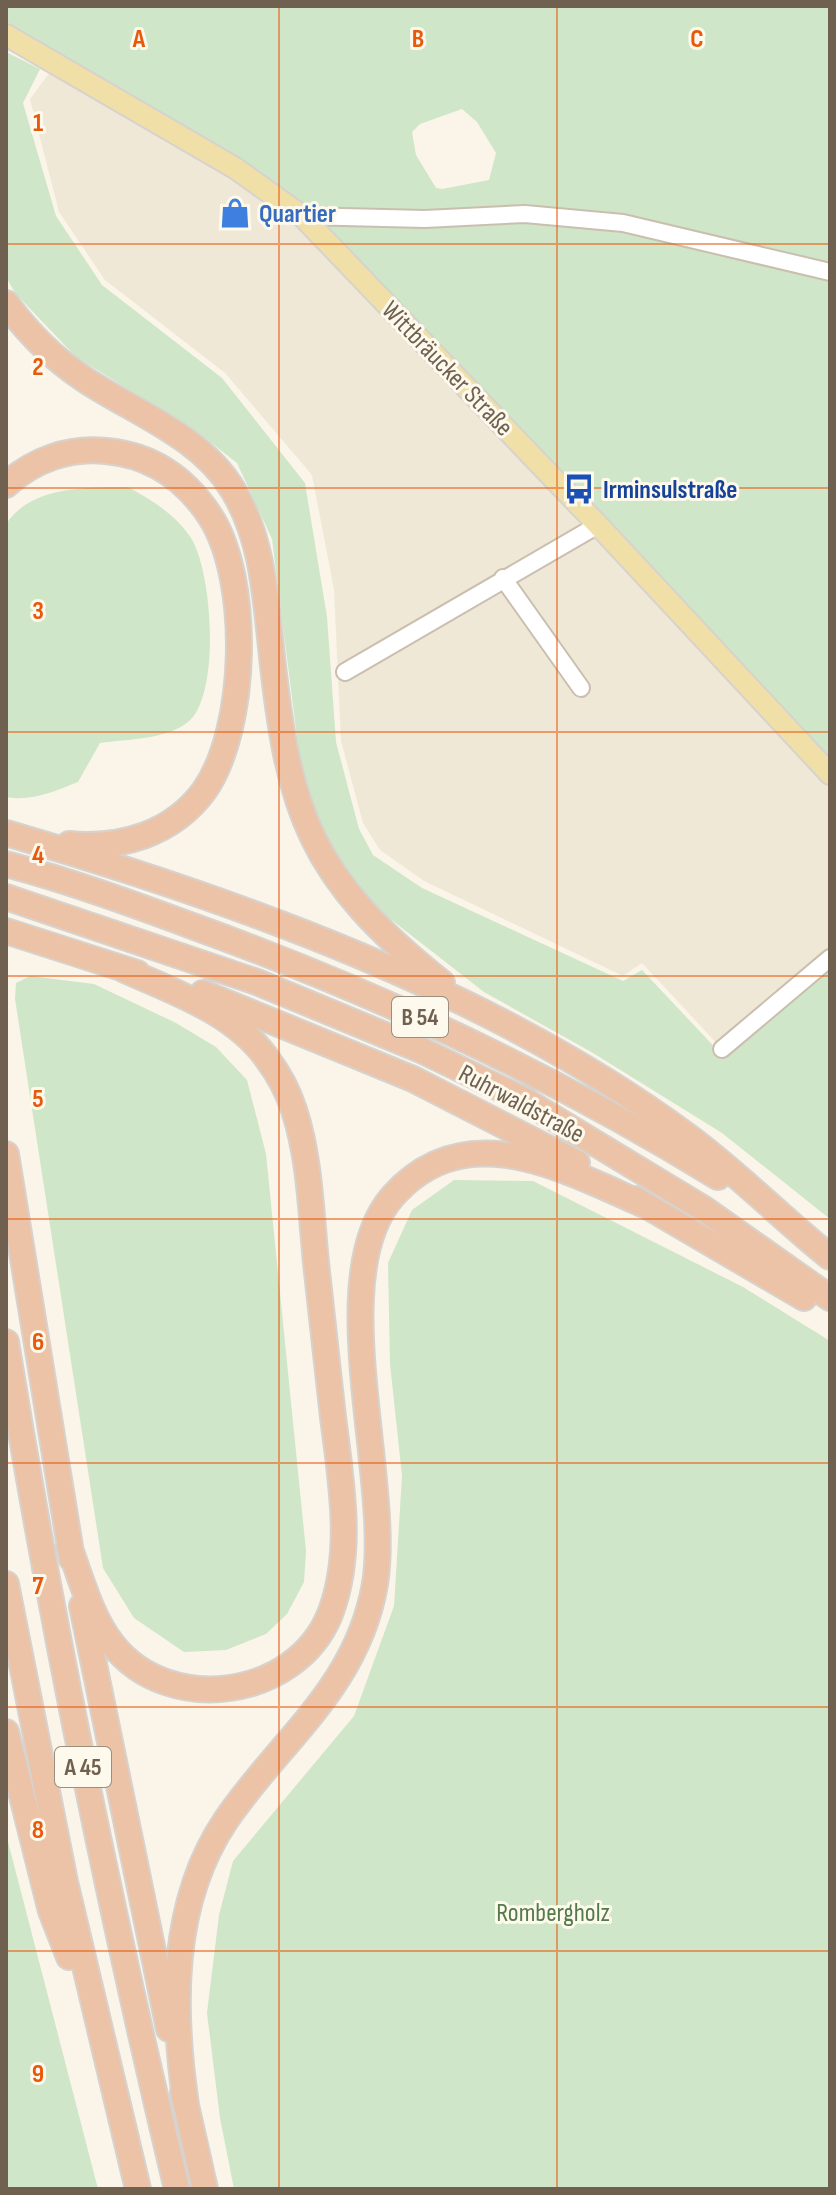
<svg xmlns="http://www.w3.org/2000/svg" width="836" height="2195" viewBox="0 0 836 2195" font-family="'Sofia Sans Condensed',sans-serif">
  <rect width="100%" height="100%" fill="#faf5e8"/>
  <path fill="#f0e8d7" d="M55,65l247,151 528,558v184l-108,91 -80,-86 -19,13 -199,-95 -44,-31 -17,-27 -22,-82 -7,-151 -22,-115 -87,-102 -120,-93 -46,-68 -29,-113z"/>
  <path fill="#cfe6c8" fill-rule="evenodd" d="M6,6h824v768l-528,-558 -296,-186zM462,109l15,13 19,31 -7,27 -47,9 -6,-1 -20,-33 -4,-23 8,-8z
    M6,52l34,17 -17,34 33,113 46,69 120,93 83,105 22,134 9,125 23,87 14,26 49,33 201,93 19,-11 81,86 107,-87v250l-108,-86 -129,-80 -109,-61 -118,-92 -32,-47 -23,-49 -11,-43 -28,-222 -35,-76 -37,-29 -124,-77 -61,-64 -9,-16z
    M128,487c24,13 45,26 61,48 24,32 32,161 -1,187 -23,18 -60,17 -88,21l-22,39c-23,9 -47,20 -72,15v-273c26,-39 81,-36 122,-37z
    M30,976l64,8 82,39 40,24 31,33 19,74 40,397 -2,31 -17,32 -21,20 -40,16 -42,2 -50,-34 -31,-50 -88,-569 1,-16z
    M454,1180l79,1 210,106 87,54v848h-596l-14,-71 -13,-105 12,-98 14,-54 121,-145 40,-110 8,-130 -12,-112 -2,-101 24,-53z
    M6,1834l92,355h-92z"/>
  <g fill="none" stroke-linecap="round" stroke-linejoin="round">
    <g stroke="#cabfaf" stroke-width="20">
      <path id="minor" d="M302,216l123,3 100,-5 98,9 207,49
        M503,578l78,110
        M345,672l253,-147
        M722,1049l108,-91"/>
    </g>
    <g stroke="#d7d2ce" stroke-width="24">
      <path id="major" d="M6,35l229,133 67,48 296,309 232,249"/>
    </g>
    <g stroke="#d7d2ce" stroke-width="28">
      <path id="highway" d="M6,303c21,29 48,56 78,76 49,33 117,57 149,111 29,48 32,102 38,157 17,166 38,230 171,336
        M6,485c27,-25 63,-38 100,-34 45,4 79,27 104,65 41,63 38,213 -6,275 -32,43 -83,58 -135,53
        M6,833c230,67 486,159 680,302 51,37 95,83 144,122
        M6,864c64,17 127,40 189,63 183,66 357,148 523,250
        M6,897l251,85 164,68 103,50 180,109 126,89
        M6,931l131,42
        M203,993l210,86 164,84
        M6,1154l66,405
        M635,1199l169,99
        M6,1342c46,285 104,567 171,847
        M69,1546c12,33 22,71 44,99 56,71 183,54 217,-31 24,-62 11,-133 3,-197 -5,-49 -11,-97 -16,-145 -6,-52 -6,-111 -23,-162 -6,-19 -16,-37 -28,-53 -34,-46 -93,-65 -143,-88
        M6,1584l59,298 73,307
        M82,1606l87,423
        M6,1732l45,179 18,46
        M183,2092l22,97
        M186,2105c-14,-96 -16,-202 40,-285 55,-81 131,-132 149,-236 17,-104 -53,-308 18,-388 74,-83 173,-25 254,10"/>
    </g>
    <use href="#minor" stroke="#fff" stroke-width="16"/>
    <use href="#major" stroke="#f0e0a8" stroke-width="20"/>
    <use href="#highway" stroke="#ecc3a6" stroke-width="24"/>
  </g>
  <path fill="none" stroke="#e8590c" stroke-width="2" stroke-opacity="0.55" d="M279,6v2183M557,6v2183M6,244h824M6,488h824M6,732h824M6,976h824M6,1219h824M6,1463h824M6,1707h824M6,1951h824"/>
  <defs>
    <g id="shop-bare" transform="scale(2.4)"><path d="M-5-2.5h2.3a2.7 3.5 0 0 1 5.4 0H5L5.5 6h-11ZM-1.5-2.5h3a1.5 2.3 0 0 0-3 0Z" fill="#3f7fe0" stroke="#fdf9ed" stroke-width="2.5" paint-order="stroke"/></g>
    <g id="bus-bare" transform="scale(2.4)"><path d="M-5-6H5V4H4V6H2V4H-2V6H-4V4H-5ZM-3.5-4V0h7V-4ZM-3.5 1.2v1.5H-2V1.2ZM2 1.2v1.5H3.5V1.2Z" fill="#1a4fb4" stroke="#fdf9ed" stroke-width="2.5" paint-order="stroke"/></g>
  </defs>
  <g fill-rule="evenodd">
    <use href="#shop-bare" x="235" y="213"/>
    <use href="#bus-bare" x="579" y="489"/>
  </g>
  <g text-anchor="middle" stroke-width="6" stroke-linejoin="round" paint-order="stroke">
    <g fill="#fdf9ed" stroke="#9a8e7e" stroke-width="2">
      <rect x="392" y="997" width="56" height="40" rx="6"/>
      <rect x="55" y="1747" width="56" height="40" rx="6"/>
    </g>
    <g font-size="24" font-weight="bold" fill="#70604f">
      <text x="420" y="1025">B 54</text>
      <text x="83" y="1775">A 45</text>
    </g>
    <g font-size="26" font-weight="bold" fill="#366cbe" stroke="#fdf9ed" text-anchor="start">
      <text x="259" y="222">Quartier</text>
    </g>
    <g font-size="26" fill="#70604f" stroke="#fdf9ed">
      <text transform="translate(448 368) rotate(46)" y="9">Wittbräucker Straße</text>
      <text transform="translate(522 1103) rotate(28)" y="9">Ruhrwaldstraße</text>
    </g>
    <g font-size="26" font-weight="bold" fill="#164399" stroke="#fdf9ed" text-anchor="start">
      <text x="603" y="498">Irminsulstraße</text>
    </g>
    <g font-size="26" fill="#537a4b" stroke="#fdf9ed">
      <text x="553" y="1921">Rombergholz</text>
    </g>
  </g>
  <g font-size="26" text-anchor="middle" font-weight="bold" fill="#e8590c" stroke="#fdf9ed" stroke-width="6" stroke-linejoin="round" paint-order="stroke">
    <text x="139" y="47">A</text>
    <text x="418" y="47">B</text>
    <text x="697" y="47">C</text>
    <text x="38" y="131">1</text>
    <text x="38" y="375">2</text>
    <text x="38" y="619">3</text>
    <text x="38" y="863">4</text>
    <text x="38" y="1107">5</text>
    <text x="38" y="1350">6</text>
    <text x="38" y="1594">7</text>
    <text x="38" y="1838">8</text>
    <text x="38" y="2082">9</text>
  </g>
  <rect width="836" height="2195" fill="none" stroke="#70604f" stroke-width="16"/>
</svg>
